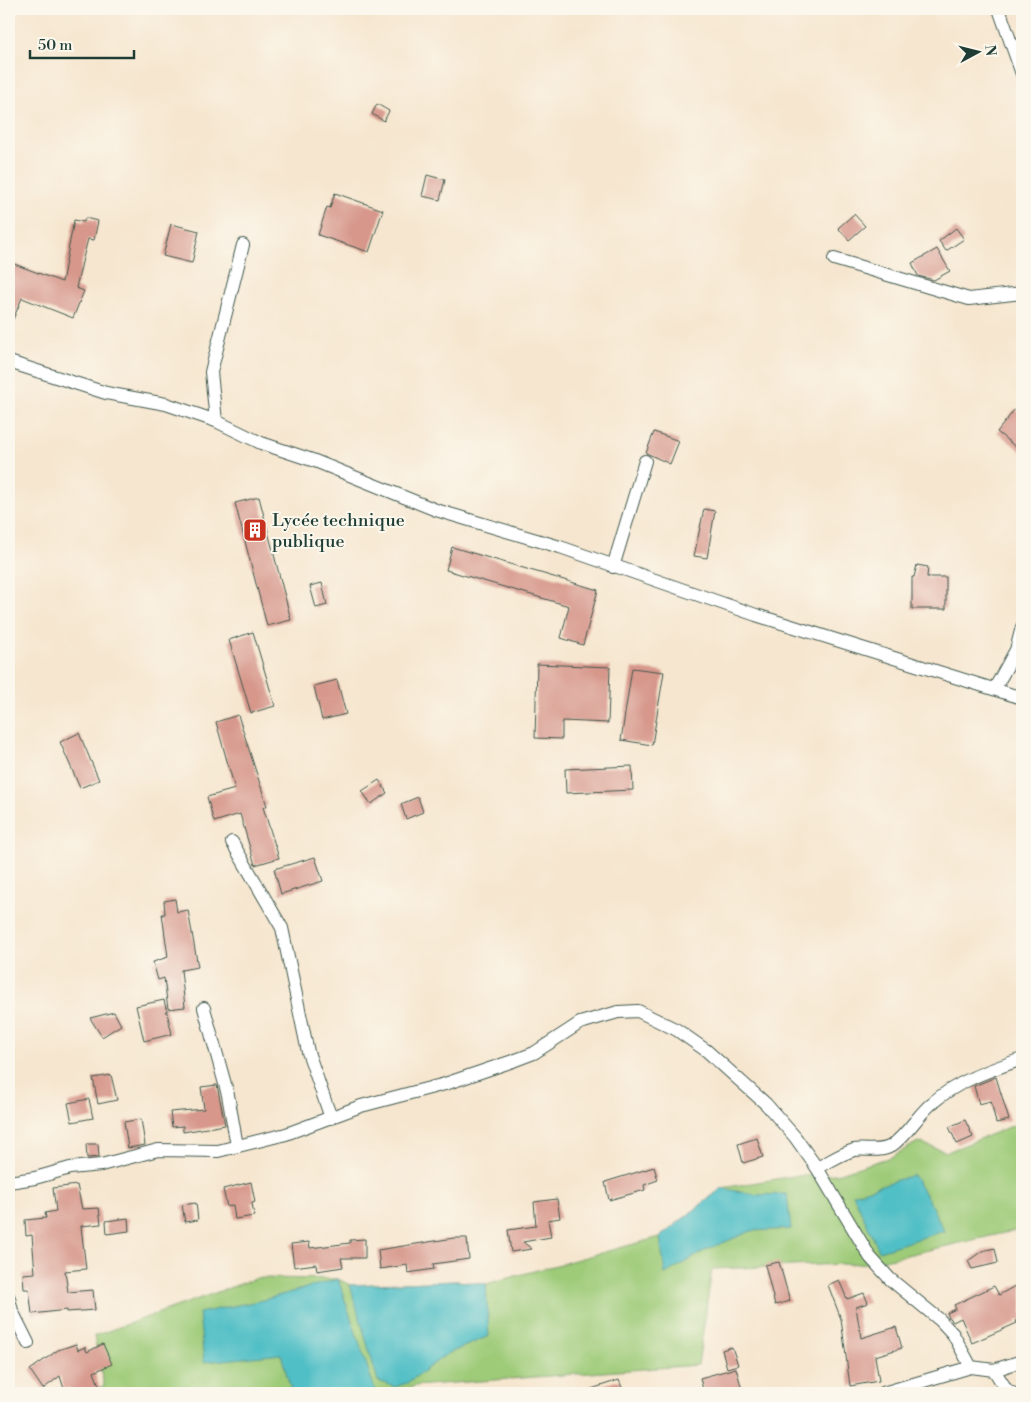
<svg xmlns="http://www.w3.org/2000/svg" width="1031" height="1402" viewBox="0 0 1031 1402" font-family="'Libre Bodoni',serif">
  <rect width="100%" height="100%" fill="#fbf7ec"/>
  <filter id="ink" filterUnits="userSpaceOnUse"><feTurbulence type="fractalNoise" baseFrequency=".02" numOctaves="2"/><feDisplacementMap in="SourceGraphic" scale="10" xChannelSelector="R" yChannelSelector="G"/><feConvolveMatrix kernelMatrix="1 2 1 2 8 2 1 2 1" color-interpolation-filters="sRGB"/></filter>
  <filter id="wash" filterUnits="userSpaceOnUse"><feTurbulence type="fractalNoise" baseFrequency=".0096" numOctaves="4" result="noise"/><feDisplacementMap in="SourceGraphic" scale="20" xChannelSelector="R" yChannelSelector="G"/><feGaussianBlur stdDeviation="1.12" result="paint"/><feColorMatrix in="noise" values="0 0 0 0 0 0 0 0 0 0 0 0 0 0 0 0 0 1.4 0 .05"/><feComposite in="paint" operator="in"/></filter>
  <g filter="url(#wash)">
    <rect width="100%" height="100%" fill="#f6e6cf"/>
    <path fill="#9ecb78" stroke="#5e8456" d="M1022,1122v107l-151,34 -159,6 -14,96 -284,21 -14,7h-323l27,-7 -10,-50 163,-58 81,1 12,6 107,-4 29,3 174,-47 62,-49 72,-12 43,-2 54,-17 27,-15 29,10z"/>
    <path fill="#51bfc6" stroke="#387e7d" d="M913,1175l15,24 16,32 -65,20 -26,-57z
      M722,1188l34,7 31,-1 4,35 -40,2 -45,19 -41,24 -5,-37z
      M338,1279l38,114h-84l-11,-39 -77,8 -5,-49 64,-13z
      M457,1281l29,3 3,52 -42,18 -40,29 -12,4 -17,-6 -28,-96z"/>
    <g id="blocks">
      <path fill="#d7978b" d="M377,104l12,7 -5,10 -12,-7z
        M427,175l18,5 -5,20 -18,-4z
        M335,193l48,17 -14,42 -51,-17 9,-28 3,1z
        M854,214l11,12 -16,14 -11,-12z
        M85,218l13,3 -4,19 -6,-1 -5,19 -7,30 8,3 -11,27 -51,-20 -13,31v-67l53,20 12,-62 10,2z
        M171,224l28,7 -7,32 -29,-7z
        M956,228l8,11 -18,12 -7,-10z
        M937,249l13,22 -16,9 -16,-4 -6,-13z
        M1015,409l7,6v37l-25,-20z
        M654,432l25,9 -9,23 -24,-11z
        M259,497l32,123 -24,6 -32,-123z
        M704,509l11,2 -8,47 -13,-2z
        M452,547l146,43 -15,55 -22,-7 8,-32 -123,-36z
        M917,565l11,2 -1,10h19v32h-34v-32h2z
        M322,583l5,22 -11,3 -6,-22z
        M253,632l22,74 -24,7 -22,-73z
        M537,664l73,3 -2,56 -46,-2v18l-27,-1z
        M632,668l32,4 -12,73 -31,-5z
        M337,680l9,34 -24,6 -8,-34z
        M238,715l29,91 -4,1 16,51 -24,7 -15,-51 -26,8 -7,-25 28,-8 -19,-67z
        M79,733l20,47 -19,8 -20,-46z
        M632,766l1,24 -67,3 -1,-24z
        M379,780l8,13 -16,11 -9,-13z
        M418,797l5,15 -17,7 -5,-15z
        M315,857l8,24 -42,13 -7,-25z
        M175,899l2,13 11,-2 10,57 -17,3 4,37 -17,2 -4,-31 -6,2 -5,-18 15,-5 -6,-43h3l-1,-13z
        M164,1000l8,34 -28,7 -8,-35z
        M114,1012l7,13 -19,12 -12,-19z
        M111,1075l6,25 -19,4 -5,-26z
        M996,1077l13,43 -13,3 -5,-22 -12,3 -5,-18z
        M217,1085l8,40 -42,7v-6l-11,1 -2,-15 34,-3 -3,-22z
        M89,1099l4,19 -21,4 -4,-19z
        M141,1119l4,26 -17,3 -4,-26z
        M965,1120l8,17 -16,7 -8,-17z
        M757,1138l6,19 -20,6 -5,-19z
        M86,1144h12l1,13 -12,1z
        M654,1167l4,13 -14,5 1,5 -36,10 -4,-18z
        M251,1182l4,20 -3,1 2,13 -19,3 -2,-14 -6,2 -4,-18z
        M77,1185l5,24 17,-1 2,16 -20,2 5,43 -21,2 3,21 25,-2 2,20 -28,2v-2l-35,4 -3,-25h-5l-1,-15 12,-1 -3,-38 -6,1 -1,-16 21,-2 -1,-5 11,-2 -3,-23z
        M557,1199l3,19 -12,2 3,17 -28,5 9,7 -21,3 -3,-22 28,-4 -2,-24z
        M196,1203l2,17 -13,2 -3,-17z
        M128,1218l1,13 -22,3 -1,-13z
        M454,1238h13l2,21 -36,5 1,5 -26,4 -1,-8 -27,4 -2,-19z
        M365,1239v19h-24l2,9 -26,4 -1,-7 -22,3 -3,-23 18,-2 1,6 40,-5v-3z
        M995,1248l3,15 -26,6 -4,-8 14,-10z
        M779,1262l11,39 -15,4 -10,-40z
        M839,1280l8,19 17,-6 4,10 -12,4 5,31 35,-11 6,21 -27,8 4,25 -29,5 -9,-67 -13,-34z
        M1022,1282v38l-6,1 1,2 -45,20 -11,-25 -8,4 -4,-4 -2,-5 9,-4 -2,-4 40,-19 5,9z
        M76,1344l2,6 7,-3 2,5 16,-8 9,20 -18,8 6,16 -12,5h-17l-2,-5 -5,1 -4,-13 -17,13 -13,-19 28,-20z
        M732,1347l6,18 -11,3 -5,-18z
        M736,1368l7,25h-39l-4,-15z
        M619,1380l5,13h-39v-2z"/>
    </g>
  </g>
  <g filter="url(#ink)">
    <use href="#blocks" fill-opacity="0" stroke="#3f564b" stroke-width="1"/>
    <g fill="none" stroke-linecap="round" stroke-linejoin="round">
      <g stroke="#3f564b" stroke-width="14">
        <path id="street" d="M999,9l23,65
          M834,259l135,40 53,-6
          M9,362l97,31 60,11 50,17 45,22 54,18 121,49 124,37 196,68 266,83
          M216,421l-5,-49 32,-127
          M613,567l32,-106
          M995,688l21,-38 6,-23
          M232,842l50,86 26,124 23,66
          M204,1008l24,87 9,51
          M817,1168c12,-6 23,-14 37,-18 12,-2 26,3 37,-4 16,-11 26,-30 40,-42 26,-23 59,-34 91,-45
          M9,1182l26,-4 35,-10 31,-3 57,-15 60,1 68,-17 75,-28 84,-22 68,-23 21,-8 46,-30 38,-11 20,-1 39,19 30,21 59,53 29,33 22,31 53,89 20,22 50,41 13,14 18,33
          M9,1298l3,13 16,32
          M994,1370l12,19 6,4
          M883,1393l88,-26 23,3 28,-9"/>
      </g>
      <use href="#street" stroke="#fff" stroke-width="12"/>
    </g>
  </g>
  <defs>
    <g id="building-square" transform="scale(1.25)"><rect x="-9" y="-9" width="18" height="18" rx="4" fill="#c8321e" stroke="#fbf7ec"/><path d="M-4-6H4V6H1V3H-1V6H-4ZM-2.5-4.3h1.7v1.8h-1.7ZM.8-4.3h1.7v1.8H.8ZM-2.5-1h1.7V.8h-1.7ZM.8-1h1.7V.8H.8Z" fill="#fff"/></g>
  </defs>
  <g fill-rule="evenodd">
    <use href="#building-square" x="255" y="530"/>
  </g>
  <g text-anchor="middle" stroke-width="4" stroke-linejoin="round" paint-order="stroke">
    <g font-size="18" fill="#1f3d34" stroke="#fbf7ec" text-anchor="start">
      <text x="272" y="526">Lycée technique<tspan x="272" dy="21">publique</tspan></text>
    </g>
  </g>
  <rect width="1031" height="1402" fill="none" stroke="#fbf7ec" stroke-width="30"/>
  <g transform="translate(978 52) rotate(83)" stroke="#fbf7ec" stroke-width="4" paint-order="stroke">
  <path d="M0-4L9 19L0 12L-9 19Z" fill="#1f3d34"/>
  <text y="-8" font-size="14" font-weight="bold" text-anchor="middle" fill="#1f3d34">N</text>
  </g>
  <path d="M30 50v8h104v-8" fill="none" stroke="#1f3d34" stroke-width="2.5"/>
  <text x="38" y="50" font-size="15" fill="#1f3d34" stroke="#fbf7ec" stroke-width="4" paint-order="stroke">50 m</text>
</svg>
